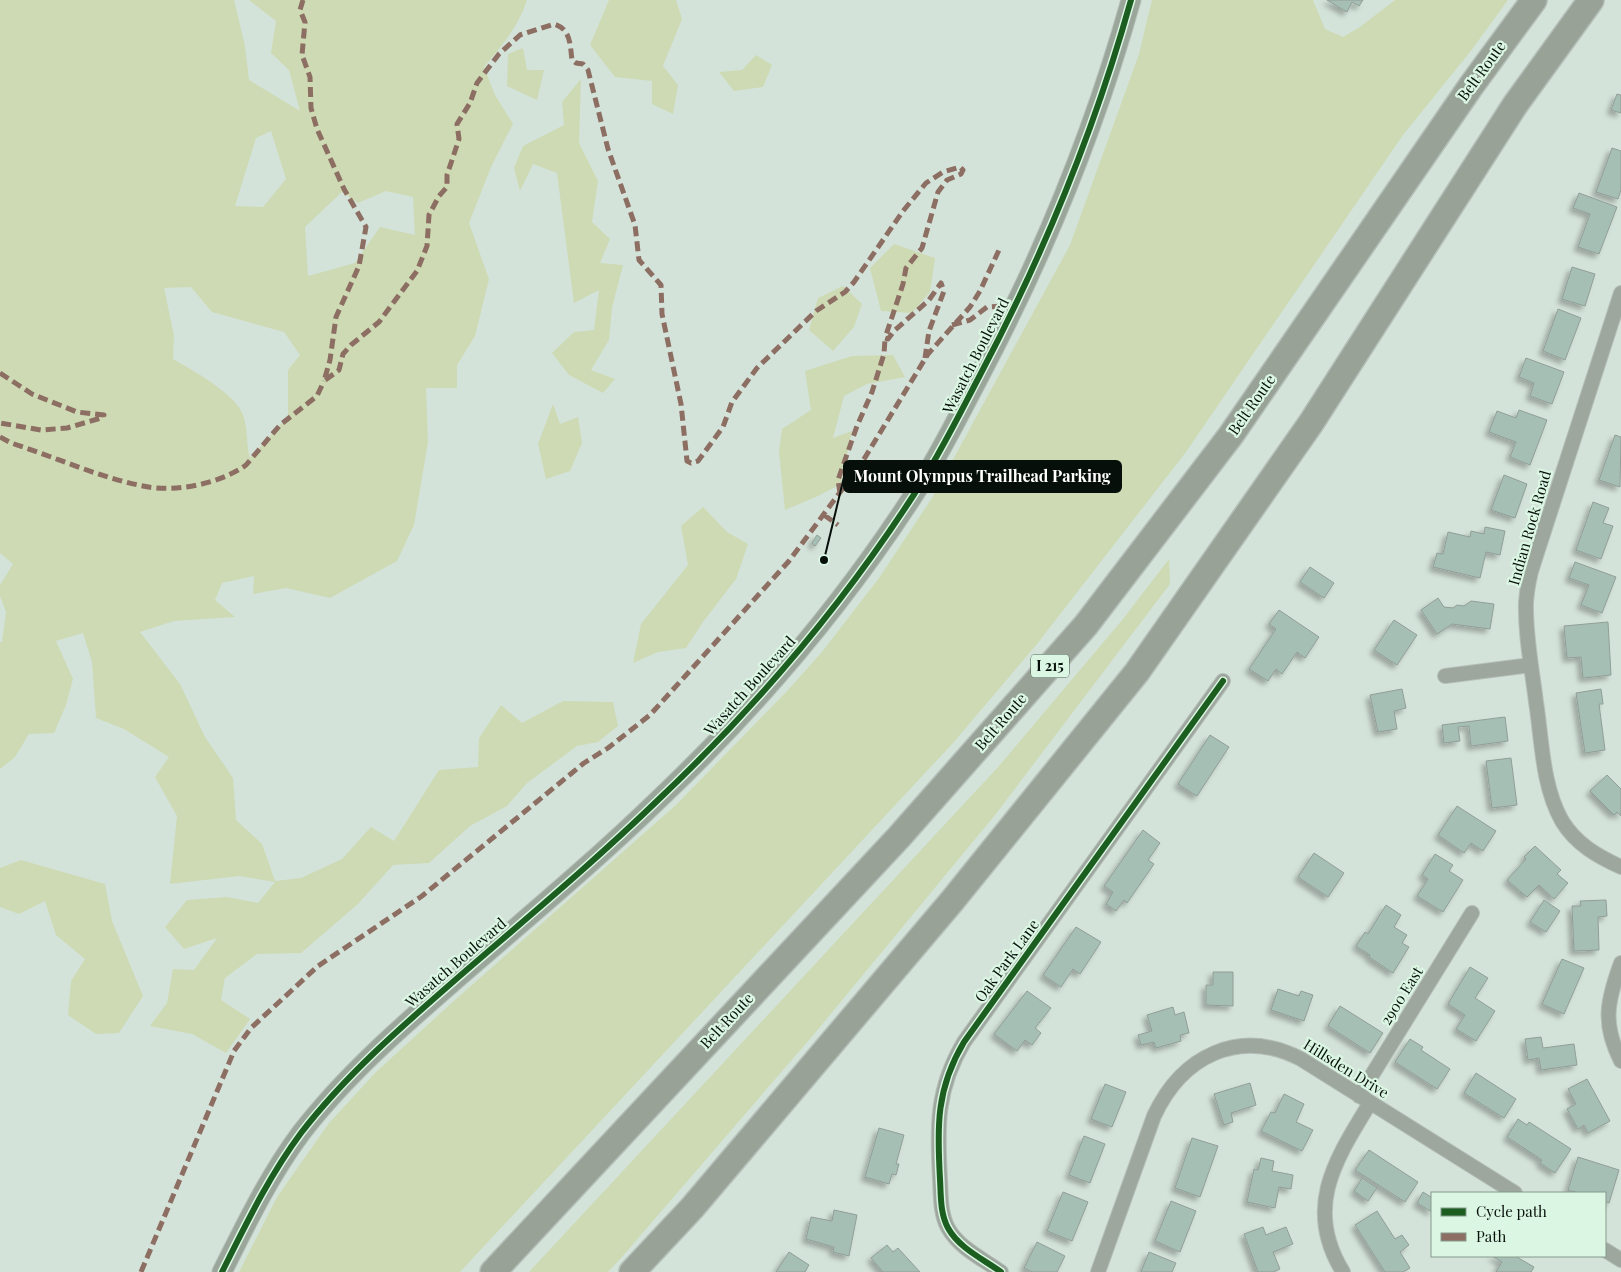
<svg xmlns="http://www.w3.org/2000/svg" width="1621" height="1272" viewBox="0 0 1621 1272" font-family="'Playfair Display',serif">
  <defs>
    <filter id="shadow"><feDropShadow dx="-4" dy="4" stdDeviation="2.5" flood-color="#0004"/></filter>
  </defs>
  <rect width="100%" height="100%" fill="#d4e3d9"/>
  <path fill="#cddab4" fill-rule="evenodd" d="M0,0h234l11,46 4,34 51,31 -11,-41 -18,-17 5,-32 -27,-21h278c-9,27 -25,46 -43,67l11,28 18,29 -22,43 -22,56 20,56 -14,57 -18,29v23h-31l2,54 -14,83 -17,36 -67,37 -44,-10 -33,6 1,-18 -32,7 -7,17 20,17 -61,4 -34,11 40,52 25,53 28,41 3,42 26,24 13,37 26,-3 41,-19 29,-32 23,14 45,-71 39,-3 1,-29 22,-33 21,18 41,-22 50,1 5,24 -20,16 -21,4 -50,37 -20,23 -37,20 -41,37 -36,2 -35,39 -57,49 -44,1 -32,24 -4,22 29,19 -24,34 -34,-19 -42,-8 17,-23 6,-34 21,1 23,-32 -33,11 -19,-22 22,-27 40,-3 31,6 17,-21 -36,-6 -69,8 7,-68 -22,-39 14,-20 -45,-28 -28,-11 -4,-56 -9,-29 -27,8 17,38 -7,26 -12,28 -25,1 -14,23 -15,12v-127h2l4,-30 -6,-16v-11l13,-21 -13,-11zM271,131l15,48 -23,28 -28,-1 21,-68zM386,191l27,6 2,38 -35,-8 -25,36 -47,13 -3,-49 37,-35 16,11zM191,287l21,25 72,20 16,23 -12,15v46l-38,42c-4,-13 -2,-30 -7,-43 -6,-20 -52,-46 -70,-56l1,-23 -10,-48z
    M609,0h67l6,19 -19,47 15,19 -5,29 -21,-10v-23l-37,-4 -25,-32z
    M1152,0h161l12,29 18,8 17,-10 35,-27h113l-38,52 -67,83 -217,317 -149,192 -84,99 -493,529h-221l38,-75 52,-74 47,-51 80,-73 220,-194 112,-115 34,-38 57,-74 53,-80 138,-253 69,-191z
    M523,48l4,22h17l-7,30 -30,-14 1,-32z
    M756,55l16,10 -9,22 -29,4 -15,-19 23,-2z
    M581,79l-2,64 19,38 -6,41 18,17 -10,24 23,2 -11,43 -3,32 -18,30 24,9 -12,14 -34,-18 -17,-22 22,-21 20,-2 5,-40 -25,13 -17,-130 -24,-9 -13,27 -6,-23 9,-22 41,-21 -2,-23z
    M894,244l41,14 -5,34 -18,21 -31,-2 -11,-43z
    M843,286l19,18 -8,23 -21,24 -24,-21 9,-32z
    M893,355l12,22 -38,7 -23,12 -11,42 19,-7 -11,53 -23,12 -33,14 -6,-58 3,-23 29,-19 -6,-39 47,-15z
    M553,404l7,20 18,-7 4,26 -12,28 -24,8 -8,-35z
    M703,507l24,25 21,12 -12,35 -33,43 -17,26 -28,4 -25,11 8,-39 47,-59 -7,-39z
    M1169,559l1,25 -175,231 -180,218 -194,225 -13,14h-79l470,-506 124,-147z
    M21,860l84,24 7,37 31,75 -24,37 -23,1 -28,-19 3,-34 14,-22 -29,-24 -11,-34 -26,13 -19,-7v-39z"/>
  <path fill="#a6bfb5" stroke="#919e98" filter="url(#shadow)" d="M1327,0h36l-4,6 -7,-4 -5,10z
    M1617,94l4,1v18l-10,-3z
    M1612,148l9,3v39l-3,9 -22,-7z
    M1579,193l38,14 -18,47 -21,-7 12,-33 -17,-6z
    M1572,267l23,7 -10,32 -23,-7z
    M1558,309l23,9 -16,42 -22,-9z
    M1526,358l38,14 -12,32 -22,-8 4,-13 -15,-6z
    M1519,410l28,10 -17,45 -20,-8 6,-15 -27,-10 8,-21 19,7z
    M1615,435l6,2 -1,50 -21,-7z
    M1504,475l23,9 -12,34 -24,-8z
    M1593,502l16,6 -6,15 10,3 -12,33 -25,-9z
    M1485,527l20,4 -5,24 -14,-3 -6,26 -47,-11 4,-14 6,1 5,-22 22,5 1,-6 13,3z
    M817,535l4,3 -6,8 -3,-3z
    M1575,562l41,15 -14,36 -21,-8 8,-20 -20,-7z
    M1310,567l24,16 -10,15 -24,-16z
    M1438,598l6,9 9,1 4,-3 7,1 7,-5 23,3 -4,25 -38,-5 -15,10 -16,-24z
    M1279,610l40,27 -14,21 -8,-6 -15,22 -6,-5 -8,12 -19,-12 27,-40 -7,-5z
    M1394,620l23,15 -20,30 -23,-15z
    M1608,622l3,53 -28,3 -2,-21 -14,1 -3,-32z
    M1402,689l4,19 -12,3 3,18 -19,3 -8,-37z
    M1601,689l2,15h-4l6,46 -20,3 -9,-60z
    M1505,717l3,24 -37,5 -2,-20 -11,1 2,14 -16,2 -2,-18z
    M1210,735l19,12 -32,49 -19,-12z
    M1511,758l6,47 -25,3 -6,-47z
    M1607,775l14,14v27l-4,-4 -3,3 -24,-24z
    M1457,806l39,25 -13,20 -12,-8 -7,10 -26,-18z
    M1143,830l17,13 -12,17 6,4 -27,39 -3,-3 -8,11 -10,-7 7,-12 -9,-6z
    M1535,846l26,24 -4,4 11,9 -14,16 -15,-14 -12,12 -20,-17 19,-21 -2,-2z
    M1314,853l30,20 -16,24 -30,-20z
    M1435,854l18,11 -4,6 14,9 -20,32 -26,-16 11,-17 -6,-4z
    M1544,900l16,11 -14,21 -16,-10z
    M1606,900l1,16 -9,1 1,33 -25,1 -2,-45h9l-1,-5z
    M1386,905l15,10 -7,12 13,8 -5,8 7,4 -16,26 -24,-16 1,-2 -14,-9 9,-14 3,2z
    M1076,927l25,15 -21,32 -7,-5 -12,18 -18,-12z
    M1562,959l22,9 -20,46 -22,-10z
    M1470,967l18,11 -13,20 20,13 -19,30 -20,-12 9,-14 -17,-11z
    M1213,972h20v34l-27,-1v-20h7z
    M1278,989l21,7 2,-5 12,4 -9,26 -33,-11z
    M1027,991l24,17 -16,20 6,5 -9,12 -7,-5 -8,11 -23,-17z
    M1340,1006l43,27 -13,20 -42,-27z
    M1173,1007l2,8 9,-3 5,21 -9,2 1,6 -25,7 -2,-6 -13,3 -3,-10 14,-4 -5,-16z
    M1541,1037l2,11 31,-4 3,21 -36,5 -2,-12 -11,2 -3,-21z
    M1410,1039l13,8 -2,3 29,19 -13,20 -42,-27z
    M1476,1073l40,26 -12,19 -40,-25z
    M1587,1079l23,42 -22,12 -4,-8 -6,4 -11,-20 9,-5 -8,-15z
    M1250,1083l6,22 -25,8 2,9 -9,3 -10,-31z
    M1105,1084l21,8 -14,35 -21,-8z
    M1284,1094l20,10 -8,18 17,8 -11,21 -41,-20 10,-19 4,1z
    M1518,1119l9,6 2,-3 42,27 -16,24 -15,-10 2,-3 -35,-23z
    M879,1128l25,7 -8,29h3l-3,11 -4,-1 -3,10 -24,-7z
    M1084,1136l21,8 -15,39 -21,-8z
    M1192,1138l26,8 -18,51 -25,-9z
    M1369,1150l49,32 -13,20 -50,-32z
    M1578,1157l41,13 -10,33 -4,-2v-8h-26l-11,-3z
    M1261,1158l13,3 -2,10 21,4 -2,14 -12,-2 -4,21 -28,-6 7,-33 4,1z
    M1362,1178l15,10 -9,13 -14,-10z
    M1063,1192l25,10 -16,39 -25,-10z
    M1423,1192l8,5 1,-3v18l-15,-9z
    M1171,1201l25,10 -16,41 -25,-11z
    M834,1210l23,5 -8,41 -16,-4 1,-5 -28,-8 5,-22 21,4z
    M1377,1211l18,28 7,-4 7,10 -9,7 10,16 -7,4h-18l-30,-47z
    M1263,1227l3,8 20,-8 7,17 -20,8 7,17 -7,3h-15l-14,-38z
    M1037,1242l28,14 -8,16h-25l-8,-4z
    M887,1245l6,7 5,-4 22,24h-37l-12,-14z
    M789,1252l20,13 -4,7h-29z
    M1149,1252l27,11 -4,9h-31z
    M1492,1256h23l19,11 -3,5h-35l6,-10z"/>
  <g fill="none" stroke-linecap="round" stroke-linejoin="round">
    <g stroke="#b5bfb9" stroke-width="16">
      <path id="street" d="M1621,293l-88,272c-4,12 -6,25 -7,37 -1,33 6,67 10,100 6,38 6,84 26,119 14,23 35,35 59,46
        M1445,676l86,-11
        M1621,963c-14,38 -19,61 0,98
        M1359,1096l113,-183
        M1605,1250l16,10
        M1001,1272c-18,-13 -42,-24 -53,-44 -8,-15 -7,-32 -8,-49 -3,-52 -4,-90 24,-137l259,-361
        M1098,1272l56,-156c28,-60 85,-89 147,-57l214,134
        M1343,1272c-40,-65 -7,-113 27,-169"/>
    </g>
    <g stroke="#b5bfb9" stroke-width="21">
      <path id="secondary" d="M222,1272c24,-48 47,-96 79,-139 44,-57 99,-105 153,-152 68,-59 138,-117 203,-180 96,-91 184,-194 256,-305 25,-38 45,-79 66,-119 64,-121 115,-245 152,-377"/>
    </g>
    <g stroke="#b5bfb9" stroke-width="28">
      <path id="highway" d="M493,1272l406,-435 187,-212 145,-190 240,-349 63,-86
        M632,1272l60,-64 260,-307 185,-229 174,-249 204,-318 76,-105"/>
    </g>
    <use href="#street" stroke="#9da79d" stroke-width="14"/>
    <use href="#secondary" stroke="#9ba69b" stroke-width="19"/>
    <use href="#highway" stroke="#98a297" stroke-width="25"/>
    <path stroke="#8d6e63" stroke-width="5" stroke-dasharray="10 5" stroke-linecap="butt" d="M303,0l-3,10 5,12 -3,33 8,22 1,31 6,21 27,60 22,38 -7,39 -23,51 -6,43 -6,21 15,-11 4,-16 8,-9 28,-23 38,-51 10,-25 2,-31 10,-19 8,-9v-12l12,-36 -2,-15 13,-21 7,-20 22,-29 21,-19 34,-11c17,5 16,21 18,36l4,3 7,1 5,6 20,79 27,76 4,35 22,25 1,29 19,90 6,57 4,2 7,-2 25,-34 9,-25 25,-34 59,-57 29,-19 9,-10 49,-71 23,-28 17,-11 17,-5 3,3 -2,4 -14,6 -9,12 -16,56 -16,20 -3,16 -18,54 3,1 6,-8 35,-31 12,-17 3,8 -15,40 -4,27
      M952,325l18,-5 17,-13 30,-2
      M0,373l32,21 45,18 27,3 -3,3 -34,10 -26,2 -41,-7
      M0,437l11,6c44,14 87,34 132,43 31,7 77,-2 103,-21l34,-40 37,-29 7,-15
      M840,493l-2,-13 19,-54 15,-34 12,-38 1,-15
      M824,515l14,10
      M141,1272l93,-221 17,-23 67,-62 104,-70 162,-133 24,-15 42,-33 139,-154 72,-97 67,-110 42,-47 10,-16 19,-41"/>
    <g stroke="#dbf6e3" stroke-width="9">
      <path id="cycleway" d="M222,1272c24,-48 47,-96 79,-139 44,-57 99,-105 153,-152 68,-59 138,-117 203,-180 96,-91 184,-194 256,-305 25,-38 45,-79 66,-119 64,-121 115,-245 152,-377
        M1001,1272c-18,-13 -42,-24 -53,-44 -8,-15 -7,-32 -8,-49 -3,-52 -4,-90 24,-137l259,-361"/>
    </g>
    <use href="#cycleway" stroke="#1b5e20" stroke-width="6"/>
  </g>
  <g text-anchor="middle" stroke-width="4.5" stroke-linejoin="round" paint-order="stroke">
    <rect fill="#dbf6e3" stroke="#46544a" stroke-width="1" x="1031" y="654.5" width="38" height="23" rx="4"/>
    <g font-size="14" font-weight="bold" fill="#060f09">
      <text x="1050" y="671">I 215</text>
    </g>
    <g font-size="15" fill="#060f09" stroke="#dbf6e3">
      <text transform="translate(1482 71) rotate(-54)" y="5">Belt Route</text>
      <text transform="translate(976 356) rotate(-63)" y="5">Wasatch Boulevard</text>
      <text transform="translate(1252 405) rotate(-55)" y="5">Belt Route</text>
      <text transform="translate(1530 528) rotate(-74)" y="5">Indian Rock Road</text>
      <text transform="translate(750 686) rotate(-48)" y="5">Wasatch Boulevard</text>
      <text transform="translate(1001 722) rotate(-49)" y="5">Belt Route</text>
      <text transform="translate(1007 961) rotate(-54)" y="5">Oak Park Lane</text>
      <text transform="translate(456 963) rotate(-41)" y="5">Wasatch Boulevard</text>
      <text transform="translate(1402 996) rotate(-58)" y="5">2900 East</text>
      <text transform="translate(727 1021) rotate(-47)" y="5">Belt Route</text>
      <text transform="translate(1346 1069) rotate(32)" y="5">Hillsden Drive</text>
    </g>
  </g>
  <path fill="none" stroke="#060f09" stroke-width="2" d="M824 560L844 477"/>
  <circle fill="#060f09" stroke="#dbf6e3" stroke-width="2" cx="824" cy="560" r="5"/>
  <rect fill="#060f09" stroke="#060f09" stroke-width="2" x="844" y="461" width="277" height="31" rx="5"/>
  <g font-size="16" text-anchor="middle" font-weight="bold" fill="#fff">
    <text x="982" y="482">Mount Olympus Trailhead Parking</text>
  </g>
  <rect x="1431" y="1192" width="175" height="65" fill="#dbf6e3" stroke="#869a8c"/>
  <rect x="1441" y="1208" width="25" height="8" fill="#1b5e20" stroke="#869a8c"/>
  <text x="1476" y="1217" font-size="15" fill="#060f09">Cycle path</text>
  <rect x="1441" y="1233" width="25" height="8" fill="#8d6e63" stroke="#869a8c"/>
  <text x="1476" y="1242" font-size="15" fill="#060f09">Path</text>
</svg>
